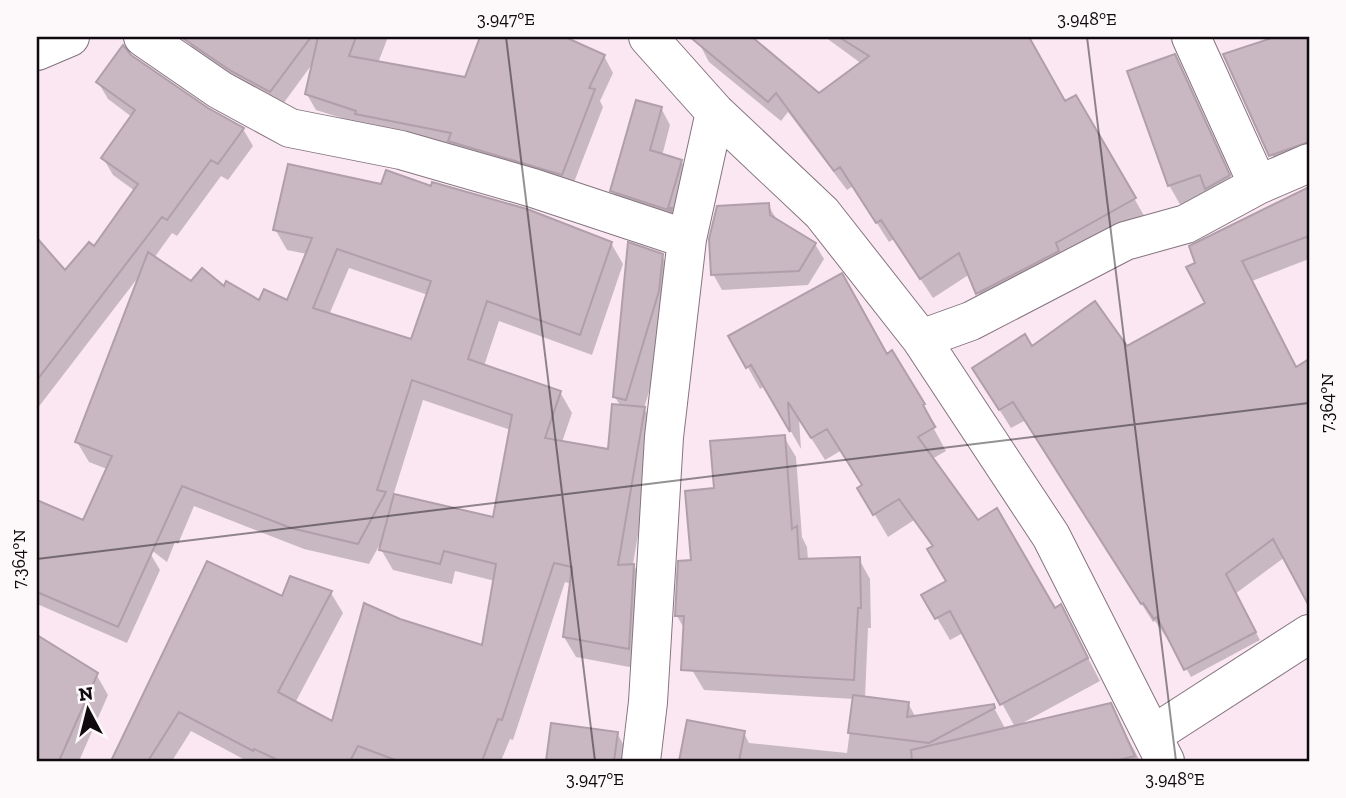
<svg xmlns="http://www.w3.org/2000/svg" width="1346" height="798" viewBox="0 0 1346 798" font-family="'Zilla Slab',serif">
  <rect width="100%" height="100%" fill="#fae7f2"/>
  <path fill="#0003" fill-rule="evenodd" d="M187,37h201l-10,26 88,16 16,-42h79l43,19 9,17 -13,28 3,6 -32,83 -255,-80 -10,-17 7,-30 -33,45 -85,-53z
    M701,37h48l70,58 43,-31 -37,-27h205l35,66 11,-6 70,122 -157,94 -19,-39 -37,24 -39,-59 -5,3 -36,-56 -6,4 -59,-78 -7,9 -72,-59 -11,-21z
    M1281,37h28v126l-27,12 -57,-120z
    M129,56l78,54 36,19 10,17 -25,34 -7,-4 -44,60 -5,-3 -18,25 37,25 33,5 36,14h28l19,-48 -20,-4 -12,-21 336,14 12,21 -31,91 -93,-34 -15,45 76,26 12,21 -10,29 48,9 11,-44 -6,-10 47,-141 14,24 -4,36 -28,92 12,21 -23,135 12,22 -5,83 -64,-12 -12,-20 7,-53 -6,-2 -52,158 -3,-1 -9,22h-254l-56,-30 -19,30h-59l94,-198 76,36 8,-21 40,15 12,20 -48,90 38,21 66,-104 84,28 12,-67 -40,-10 -3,13 -59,-14 -14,-24 -10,18 -65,-15 -110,-43 -16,38 -3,-2 -8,20 -59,-45 -1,-48 -18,-7 -12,-20 63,-167 -103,134v-169l28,32 30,-23 40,-58 -22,-16 -10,-17 29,-41 -24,-18 -10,-17zM349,268l79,27 -15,47 -84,-27zM423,400l88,30 -16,89 -102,-23z
    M1174,56l13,23 54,120 -59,9 -13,-23z
    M661,108l9,17 -8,31 19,5 10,17 -13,44 -56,-15 -10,-17z
    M1309,189v70l-57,22 45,87 12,-7v234l-2,2 -22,-40 -50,37 25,46 -69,37 -23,-41 -2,1 -11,-16 -2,1 -127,-202 -15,8 -26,-41 46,-39h95l81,-44 -16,-57z
    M768,205l9,15 38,24 9,15 -16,26 -86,5 -9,-16z
    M731,337l155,19 51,71 -3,2 12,22 -14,8 45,63 96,107 27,52 -83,45 93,-21 30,56h-460l8,-39 56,11 5,10 98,10 7,-54 -150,-9 -12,-20 -7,-40 -8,-14 39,-126 68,-53 12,20 6,80 5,10 1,13 51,-1 11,20 1,49h-3l-3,70 43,5 8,15 77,-12 13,24 9,-3 -52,-94 -13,7 -26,-44 24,-14 -15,-34 -19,-28 -26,17 -29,-49 5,-2 -22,-36 -17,10 -26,-41 2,30 -36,-63 -5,3z
    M37,502l113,51 10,17 -33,73 -90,-39z
    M37,637l59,37 12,21 -29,66h-42z
    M552,725l65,8 11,20 -1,8h-79z"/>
  <path fill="#c9b7c2" stroke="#b09faa" stroke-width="2" fill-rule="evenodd" d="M181,37h130l-41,55 -39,-21z
    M318,37h38l-7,19 116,21 15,-40h85l40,18 -16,33 6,1 -33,86 -114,-34 3,-8 -96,-19 1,-3 -51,-17z
    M690,37h62l67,56 50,-37 -30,-19h190l36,64 11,-6 60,103 -80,45 3,8 -83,43 -17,-41 -39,26 -39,-59 -5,3 -36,-56 -6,4 -58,-78 -8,9z
    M1275,37h34v105l-40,14 -46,-102z
    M123,45l8,10 77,53 36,20 -26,36 -7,-4 -44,60 -5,-3 -125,163v-142l28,32 24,-28 5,4 44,-62 -37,-26 34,-48 -39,-28z
    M1175,54l55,121 -25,14 -5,-14 -32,11 -41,-115z
    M636,100l26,7 -12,43 32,10 -14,48h4l-1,3 -61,-20z
    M288,164l93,20 5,-14 45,16 1,-4 95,27 85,33 -32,93 -93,-34 -19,58 93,32 -16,47 63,11 4,-45 33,3 -27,158 16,-1 -5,85 -66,-12 9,-70 -18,-4 -52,157 -4,-1 -16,42h-84l-40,-15 -8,15h-70l-26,-12 -1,2 -74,-39 -31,49h-37l96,-200 75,35 8,-20 42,15 -54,101 54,29 32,-118 36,16 82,26 14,-81 -52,-13 -4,13 -61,-14 15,-56 99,23 19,-102 -100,-35 -35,110 9,2 -28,52 -67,-16 -109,-42 -64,141 -81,-35v-92l46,20 29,-64 -37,-14 73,-190 43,29 11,-13 22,18 2,-5 33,19 5,-11 23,11 25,-62 -39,-8zM337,249l94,32 -20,58 -98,-31z
    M1309,187v49l-67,25 54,106 13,-8v247l-36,-67 -47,35 30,58 -72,38 -27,-53 -3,2 -11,-16 -2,1 -128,-202 -14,8 -27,-42 53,-34 7,12 63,-45 32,45 78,-43 -19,-36 9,-4 -6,-17z
    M769,203l1,12 46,28 -17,28 -88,4 -2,-36 8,-33z
    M628,242l35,12 -4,37 -33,109 -13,-3z
    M842,273l45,81 5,-4 33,54 -2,1 12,22 -17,10 60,83 19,-12 58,100 6,-4 27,54 -88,47 -50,-94 -15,8 -14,-24 25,-14 -19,-32 6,-3 -34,-47 -26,16 -16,-27 5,-3 -35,-56 -16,9 -23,-36 2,30 -39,-67 -5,3 -18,-32z
    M785,435l7,94 5,-3 2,33 61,-2 1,51h-3l-4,72 -173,-10 3,-54h-9l3,-55 13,-1 -6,-69 29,-3 -4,-47z
    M37,635l61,38 -39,88h-22z
    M853,695l56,7 -2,15 87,-13 1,4 -66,35 -81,-10z
    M1111,703l24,53 -20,5h-203l-1,-11z
    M687,720l58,11 -6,30h-60z
    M551,723l67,9 -4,29h-68z"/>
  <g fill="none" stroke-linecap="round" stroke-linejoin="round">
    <g stroke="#84747e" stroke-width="40">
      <path id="minor" d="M143,37l77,53 70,38 111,22 132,38 154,51
        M648,37l67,75 107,101 99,126 130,197 114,225
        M1191,37l67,148
        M37,51l33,-14
        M921,339l50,-18 154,-80 61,-17 72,-39 51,-22
        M1154,734l155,-100
        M641,761l7,-59 16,-265 23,-198 28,-127"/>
    </g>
    <use href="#minor" stroke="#fff" stroke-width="38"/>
  </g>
  <path fill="none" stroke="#100a0e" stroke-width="2" stroke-opacity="0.45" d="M506,37l89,724M1087,37l89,724M37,559l1272,-156"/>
  <rect width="1346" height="798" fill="none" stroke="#fdf9fb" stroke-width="77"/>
  <g transform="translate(88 710) rotate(353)" stroke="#fdf9fb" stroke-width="5" paint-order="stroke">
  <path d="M0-5L12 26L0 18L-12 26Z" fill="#100a0e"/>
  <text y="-10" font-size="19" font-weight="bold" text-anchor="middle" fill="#100a0e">N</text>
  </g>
  <rect x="38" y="38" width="1270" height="722" fill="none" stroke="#100a0e" stroke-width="2.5"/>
  <g font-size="18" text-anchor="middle" fill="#100a0e">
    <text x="506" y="25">3.947°E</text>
    <text x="1087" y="25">3.948°E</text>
    <text transform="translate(1327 403) rotate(-90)" y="6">7.364°N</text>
    <text transform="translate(19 559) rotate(-90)" y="6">7.364°N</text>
    <text x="595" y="785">3.947°E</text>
    <text x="1175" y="785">3.948°E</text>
  </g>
</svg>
